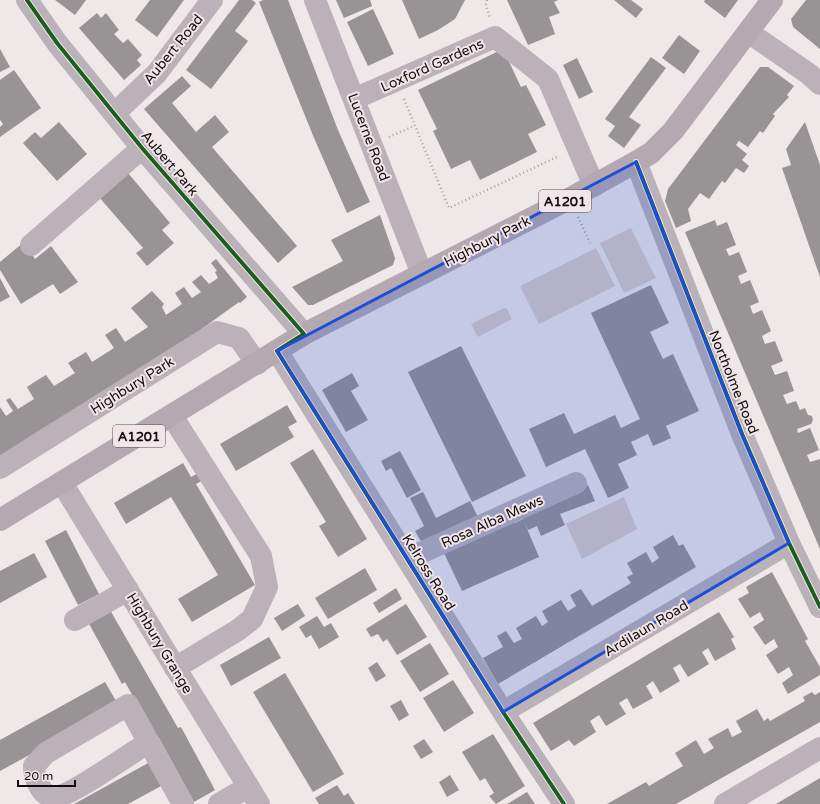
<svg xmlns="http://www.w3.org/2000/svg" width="820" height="804" viewBox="0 0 820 804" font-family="'Varela Round',sans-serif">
  <rect width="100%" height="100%" fill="#eee8e9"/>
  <path fill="#d9cbc7" d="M631,228l25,50 -32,15 -24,-50z
    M596,248l19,38 -76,38 -19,-38z
    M504,308l3,1 5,10 -34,18 -7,-13z
    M624,497l13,32 -55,30 -16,-35z"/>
  <path fill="#989394" d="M55,0h31l-11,15z
    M150,0h34l-27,37 -22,-17z
    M239,0h13l4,3 -21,28 13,10 -37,48 -25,-19z
    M263,0h25l50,130 32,72 -23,11 -33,-75 -55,-136z
    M336,0h34l2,6 -28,12z
    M402,0h63l-10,19 -17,11 -19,9z
    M507,0h51l-4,2 6,11 -11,4 6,17 -27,11z
    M614,0h17l12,9 -7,9z
    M705,0h33l-13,18 -21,-16z
    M806,0h14v49l-27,-22 -2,-8z
    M373,9l21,45 -26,12 -21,-44z
    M97,13l4,5 5,-5 13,17 -5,4 9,9 5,-4 14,16 -5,5 4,5 -17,15 -45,-52z
    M679,35l21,16 -16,23 -22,-16z
    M0,49l10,18 -10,5z
    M503,49l18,38 5,-2 20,40 -18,9 9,18 -57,28 -10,-20 -19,9 -18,-38 4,-2 -19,-39z
    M651,57l15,11 -37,49 12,8 -17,23 -16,-12 7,-10 -10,-7z
    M577,58l16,34 -14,7 -16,-34z
    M760,67h8l26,19 -7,9 2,2 -16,17 2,2 -12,17 -3,-2 -12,16 -9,-6 -3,4 11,9 -5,6 7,6 -5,7 -8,-5 -11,15 -3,-2 -13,18 -9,-6 -12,16 3,12 -15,7 -11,-27 3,-12z
    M14,70l27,38 -41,29v-10l3,-3 -3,-4v-40z
    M182,76l9,10 -19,17 24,29 19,-17 14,17 -17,15 85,99 -19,17 -134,-154z
    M59,122l28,32 -30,27 -34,-38 12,-11 6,6z
    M805,122l15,43v112l-38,-109 9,-3 -5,-16z
    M128,173l42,50 -8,7 12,13 -27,23 -11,-13 7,-5 -44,-51z
    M380,215l15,43 -2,7 -80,40h-5l-16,-18 51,-26 -12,-21z
    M715,220l2,6 10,-4 9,23 -10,4 3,7 10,-4 8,20 -9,4 3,8 9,-4 9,22 -9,4 3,8 9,-4 9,21 -9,5 3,8 10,-3 8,20 -12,5 4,9 12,-4 7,20 -11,4 4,9 9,-3 4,9 5,-2 3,7 4,1 1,4 -2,4 -14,5 1,4 12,-5 9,22 -12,5 3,7 10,-3v90l-135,-317z
    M24,242l11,17 16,-13 27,36 -18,12 -7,-10 -32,20 -21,-34v-8z
    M216,259l31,38 -7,6 -1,-1 -47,34 -192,121v-50l6,9 7,-5 -7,-11 4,-2 8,11 16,-10 -7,-12 9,-6 10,-6 8,11 21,-13 -7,-10 18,-11 6,10 22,-14 -9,-13 11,-7 9,14 23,-15 -17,-19 21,-17 12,13 -2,3 4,8 16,-11 -7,-11 9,-6 8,11 9,-6 -9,-10 9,-7 8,9 9,-6 -3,-6 2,-1 -6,-8z
    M0,278l10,19 -10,5z
    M651,285l18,38 -19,9 13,27 10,-5 26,57 -33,15 5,12 -18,8 -5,-12 -17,8 6,13 -19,9 11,24 -21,10 -23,-49 -39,18 -17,-38 35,-16 10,21 41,-19 6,13 19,-9 -49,-106z
    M461,346l65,130 -54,26 -64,-130z
    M352,373l7,13 -8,5 17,29 -22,12 -24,-42z
    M287,405l10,17 -9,5 6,10 -58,34 -16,-27z
    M313,449l54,90 -29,18 -19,-31 7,-4 -36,-59z
    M400,451l21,39 -14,8 -16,-30 -5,3 -5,-10z
    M183,463l8,14 11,-6 5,7 -11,6 59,101 -63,37 -14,-23 40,-24 -47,-78 -45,27 -12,-21z
    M588,485l7,16 -35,13 5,11 -24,11 -4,-10 -9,4 -7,-15z
    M423,492l13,26 34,-17 8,16 -55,28 -8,-14 9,-5 -14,-28z
    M523,519l16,38 -77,34 -19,-40 71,-31 1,3z
    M66,530l33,64 -21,11 -33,-64z
    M673,535l6,11 4,-2 13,23 -198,117 -15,-26 20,-11 -6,-11 9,-5 8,12 8,-4 -6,-11 20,-12 6,10 6,-4 -6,-11 19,-11 7,11 8,-5 -6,-11 11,-6 11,17 39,-23 -4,-6 6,-3 -6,-11 19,-11 6,11 7,-5 -6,-11z
    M34,553l13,24 -47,26v-32z
    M365,568l12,22 -49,29 -13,-21z
    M772,572l36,67 -3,2 15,26v8l-32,19 -6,-11 11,-8 -4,-8 -11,7 -12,-19 12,-8 -4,-8 -9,6 -12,-18 11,-7 -4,-8 -10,6 -12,-19 11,-6 -3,-6z
    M396,588l6,11 -23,14 -6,-10z
    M298,604l7,12 -23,15 -8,-13z
    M406,604l21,33 -30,18 -10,-16 -4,3 -5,-8 -7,3 -5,-8z
    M110,610l68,118 3,-1 34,63 -21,12 -35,-64 -2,1 -32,-57 -3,2 -34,-62z
    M719,612l15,25 -3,2 5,10 -21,12 -7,-13 -6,4 7,12 -21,13 -8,-13 -7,4 7,13 -20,12 -7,-12 -7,5 7,12 -20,11 -6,-11 -8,5 7,11 -20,12 -7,-11 -9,6 6,11 -22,14 -5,-6 -18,11 -18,-28z
    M317,616l7,11 7,-4 8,14 -20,12 -8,-14 -5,3 -7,-11z
    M269,637l12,21 -50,28 -11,-21z
    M430,643l19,31 -29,18 -20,-31z
    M377,662l9,14 -10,6 -8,-14z
    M285,673l59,101 -31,18 -60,-100z
    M453,680l21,33 -30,19 -21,-34z
    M105,682l14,24 -119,65v-31z
    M812,692l3,3 5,-3v30l-144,82h-69l39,-22 3,4 34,-20 -8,-13 21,-13 8,14 10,-6 -6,-9 20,-11 4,9 10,-5 -6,-11 21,-12 7,12 4,-3 2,3 35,-20 -2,-4z
    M401,700l8,15 -10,6 -9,-15z
    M493,734l32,52 -29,18 -7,-8 5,-3 -9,-15 -5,3 -18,-29z
    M424,739l9,13 -12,7 -8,-13z
    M150,762l13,23 -35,19h-54z
    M450,775l9,15 -12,7 -8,-15z
    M820,778v26h-44z
    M337,785l7,11 4,-3 7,11h-36l-4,-6z
    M527,792l8,12h-28z"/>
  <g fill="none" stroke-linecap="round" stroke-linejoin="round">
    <path stroke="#aca5a8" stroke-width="2.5" stroke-dasharray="1 3" stroke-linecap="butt" d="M487,0l-1,4 4,15
      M404,99l45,109 110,-52
      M389,137l25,-11
      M578,217l12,26"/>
    <path stroke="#bbb1b8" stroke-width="22" d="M27,0l30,43 85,105 162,186
      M315,0l107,274
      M748,32l61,42 11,10
      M354,99l141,-62 53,42 46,107
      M115,113l42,-40 55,-73
      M636,162l106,272 47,109 31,64
      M31,245l111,-97
      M277,351l226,361 61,92
      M172,416l89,140 6,31 -15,32 -14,11 -63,38
      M0,468l217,-136 22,6 18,26
      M62,483l197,321
      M407,559l169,-76
      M75,620l53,-30
      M503,712l286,-169
      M149,742c-16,10 -79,54 -93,55 -15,1 -22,-19 -22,-31l12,-13 82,-48 55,99
      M219,804l29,-17
      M725,804l95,-56"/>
    <path stroke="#b5a9b1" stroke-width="22" d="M0,520l304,-186 265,-135 67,-37 15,-9 22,-22 99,-131"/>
    <g stroke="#f1e5e8" stroke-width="6">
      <path id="cycleway" d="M27,0l30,43 85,105 162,186 -27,17 226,361 61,92
        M636,162l106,272 47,109 31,64"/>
    </g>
    <use href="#cycleway" stroke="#1b5e20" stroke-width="4"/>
  </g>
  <path fill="#1d4ed8" fill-opacity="0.2" stroke="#1d4ed8" stroke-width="3" stroke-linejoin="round" d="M636,162l106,272 47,109 -286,169 -226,-361z"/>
  <g text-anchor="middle" stroke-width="4" stroke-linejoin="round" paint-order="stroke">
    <g fill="#f1e5e8" stroke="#544e50" stroke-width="1">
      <rect x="539" y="190" width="52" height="22" rx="3"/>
      <rect x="113" y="425" width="52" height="22" rx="3"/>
    </g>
    <g font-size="13" font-weight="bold" fill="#110d0f">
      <text x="565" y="206">A1201</text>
      <text x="139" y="441">A1201</text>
    </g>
    <g font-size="14" fill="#110d0f" stroke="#f1e5e8">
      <text transform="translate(173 49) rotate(-51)" y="5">Aubert Road</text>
      <text transform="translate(432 65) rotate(-24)" y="5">Loxford Gardens</text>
      <text transform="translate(369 137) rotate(69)" y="5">Lucerne Road</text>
      <text transform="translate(170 163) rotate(50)" y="5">Aubert Park</text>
      <text transform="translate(487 241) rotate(-27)" y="5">Highbury Park</text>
      <text transform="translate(734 382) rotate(68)" y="5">Northolme Road</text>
      <text transform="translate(132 385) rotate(-32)" y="5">Highbury Park</text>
      <text transform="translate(492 521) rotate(-24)" y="5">Rosa Alba Mews</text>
      <text transform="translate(429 572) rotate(58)" y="5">Kelross Road</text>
      <text transform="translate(646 628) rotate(-31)" y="5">Ardilaun Road</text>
      <text transform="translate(160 643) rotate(59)" y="5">Highbury Grange</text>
    </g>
  </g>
  <path d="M18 780v6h57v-6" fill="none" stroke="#110d0f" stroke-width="2"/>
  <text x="24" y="780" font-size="12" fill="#110d0f" stroke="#f1e5e8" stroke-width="3" paint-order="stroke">20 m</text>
</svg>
